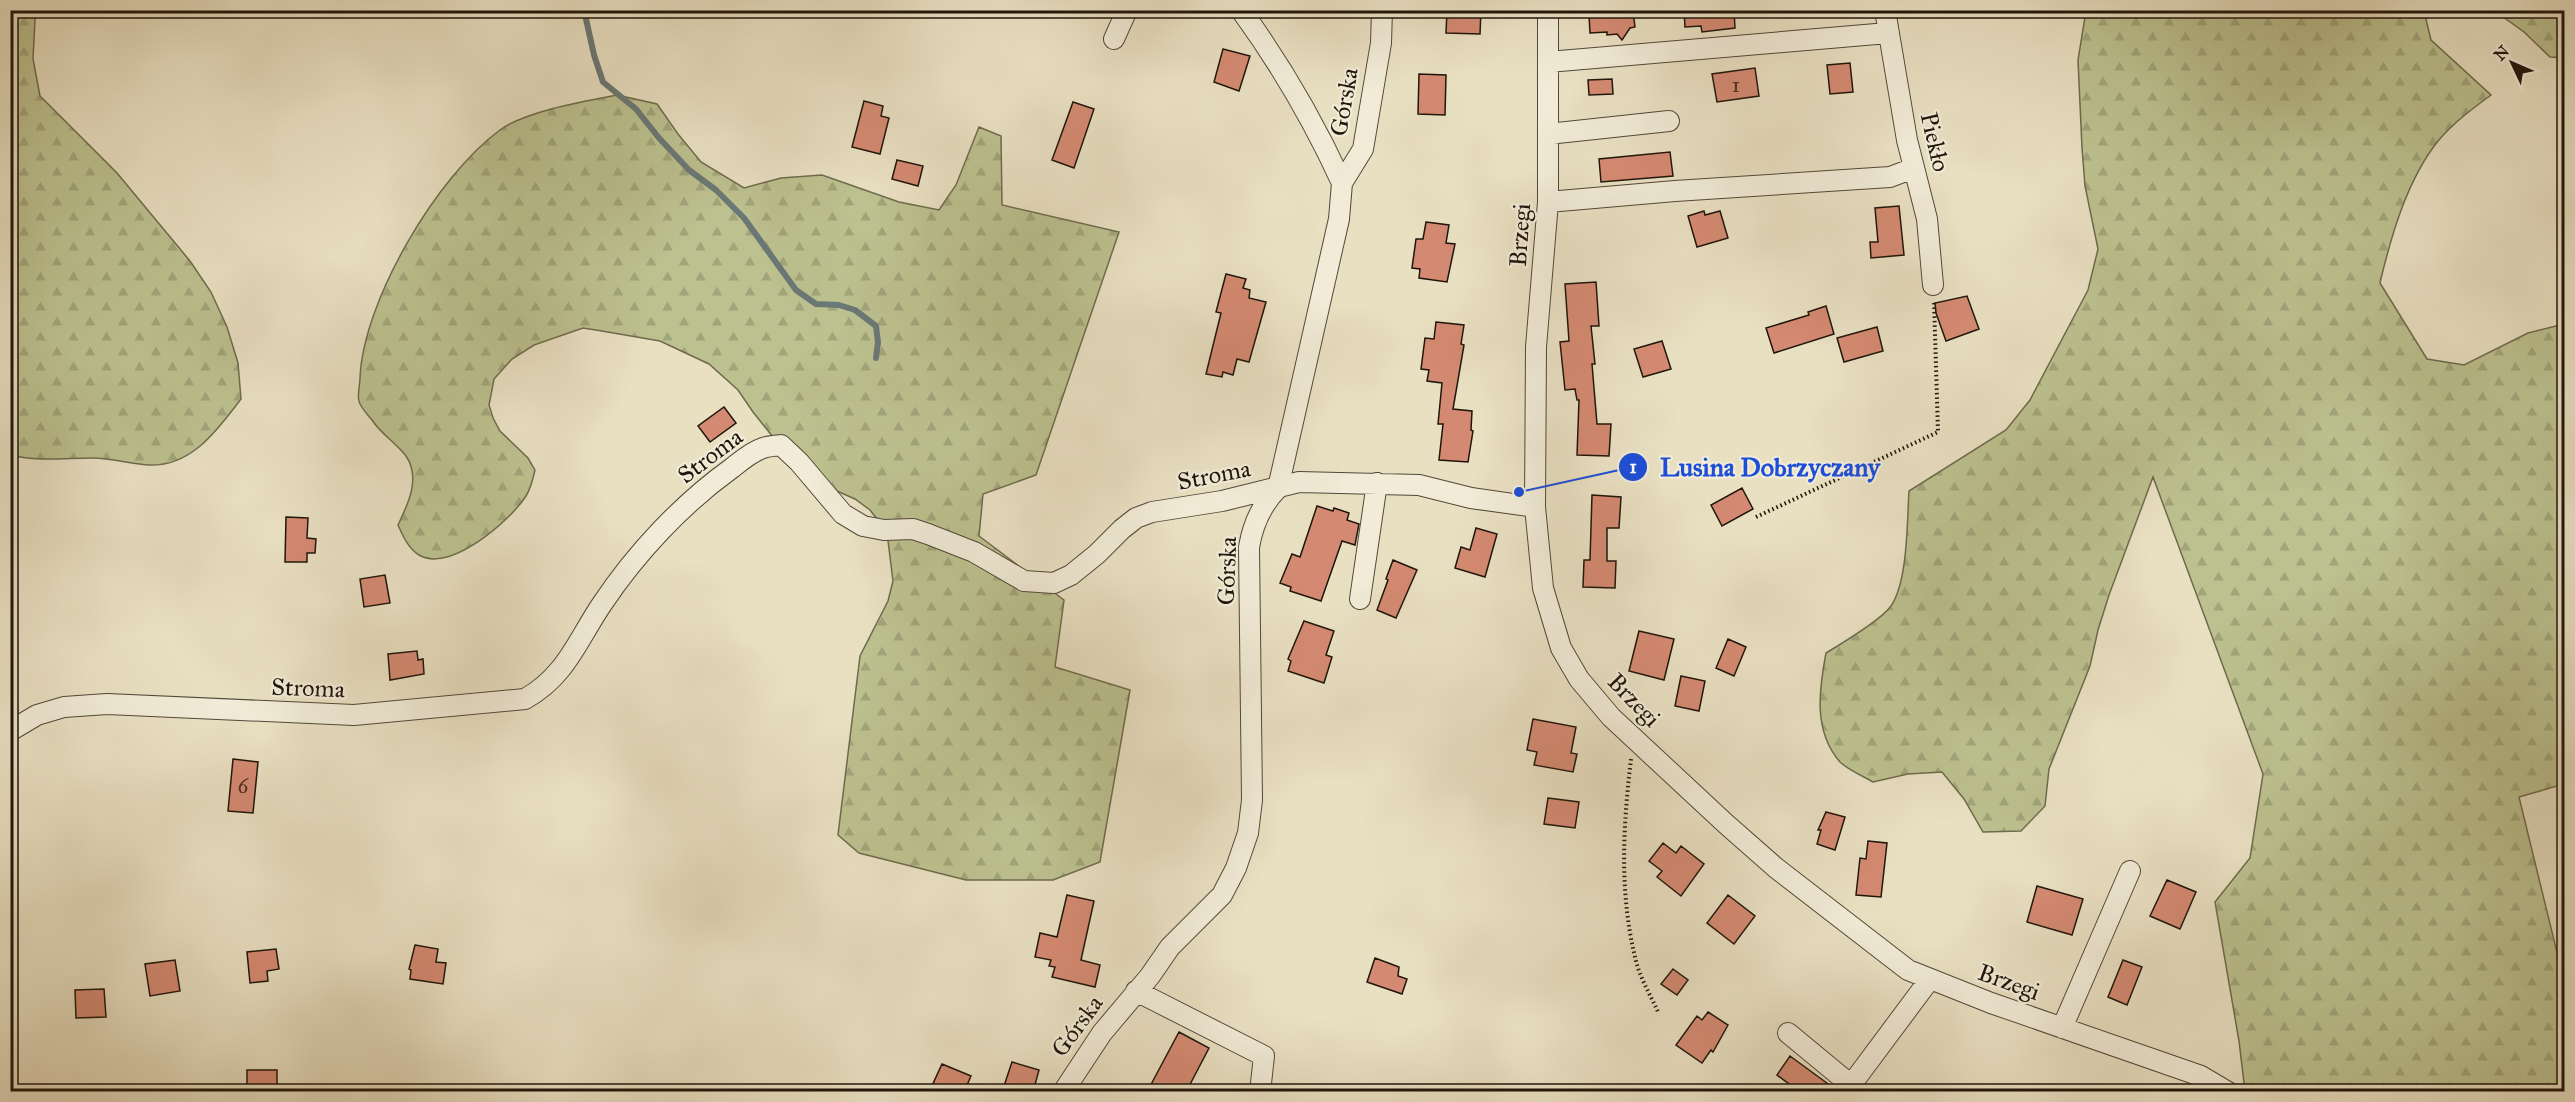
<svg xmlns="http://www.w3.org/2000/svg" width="2575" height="1102" viewBox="0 0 2575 1102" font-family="'IM FELL Great Primer',serif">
  <defs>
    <pattern id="forest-firs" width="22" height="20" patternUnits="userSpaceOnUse" patternTransform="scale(1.5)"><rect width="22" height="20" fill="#bcc18f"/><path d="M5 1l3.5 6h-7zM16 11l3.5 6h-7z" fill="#a1a57a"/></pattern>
  </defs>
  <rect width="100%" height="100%" fill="#e9e0c2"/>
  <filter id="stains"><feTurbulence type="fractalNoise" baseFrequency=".00333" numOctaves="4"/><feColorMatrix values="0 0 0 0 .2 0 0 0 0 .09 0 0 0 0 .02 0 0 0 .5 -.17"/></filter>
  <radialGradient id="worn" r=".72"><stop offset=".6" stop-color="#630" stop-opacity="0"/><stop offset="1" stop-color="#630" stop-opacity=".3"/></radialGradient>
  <path fill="url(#forest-firs)" stroke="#6e6b4d" stroke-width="1.5" d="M10,11h28l-3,9 -2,39 7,37 77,77 73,88 21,31 16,35 11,36 3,36c-24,31 -49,68 -93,66 -19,-1 -36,-7 -55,-7 -28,0 -55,4 -82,-3z
    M2086,11h338l7,29 60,55c-19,14 -38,28 -53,46 -31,39 -47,95 -58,142l47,76 37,6 64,-32 36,-9v460l-45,13 45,184v110h-319l-6,-50 -24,-139 35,-44 13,-84 -110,-297 -44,118 -11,35 -8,36 -41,103 -4,37 -24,25 -38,1 -19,-33 -22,-27 -34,2 -35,8c-10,-6 -25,-12 -33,-20 -27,-31 -21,-72 -14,-109 15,-9 56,-34 65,-47 17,-25 16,-84 18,-115l97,-61 24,-30 58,-110 10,-41 -13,-63 -3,-38 -4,-88z
    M2495,11h69v47l-14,-1 -26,-25z
    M617,95l40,9 21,30 23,28 43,26 37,-10 41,-3 77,27 40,8 17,-25 23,-58 22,9 1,69 117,27 -83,243 -53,19 -4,42 85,64 -9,67 75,23 -30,172 -47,18h-87l-107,-27 -21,-18 22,-179 28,-55 5,-20 -5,-40 -7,-17 -11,-14 -15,-11 -50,-22 -52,-65 -15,-22 -29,-26 -49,-23 -64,-11 -13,-2 -49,17 -22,14 -18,20 -5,26 4,13 7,13 28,27 7,12c-2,9 -4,18 -9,26 -16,25 -76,77 -107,59 -11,-7 -16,-19 -21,-30 10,-21 23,-47 8,-69 -10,-13 -25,-22 -34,-36 -4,-5 -12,-13 -13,-19 -2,-6 1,-16 1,-23 3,-77 77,-202 140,-248 26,-19 85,-29 117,-35z"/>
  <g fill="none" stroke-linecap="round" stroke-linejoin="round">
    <path stroke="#6a7876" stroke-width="6" d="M584,10l10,45 9,27 33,27 23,29 30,32 27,20 28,28 52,72 20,14 23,1 16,5 21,16 2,16 -2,16
      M10,21l3,12 -3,25"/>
  </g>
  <path fill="#d48a72" stroke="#1f150b" stroke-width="1.5" d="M1447,10h34l-1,24 -34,-1z
    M1684,10h50l1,18 -33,4 -1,-6 -16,1z
    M1633,11l2,16 -5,1 -8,12 -5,-6 -10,1v-3l-17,1 -1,-18z
    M1223,49l27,7 -11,35 -25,-9z
    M1850,63l3,29 -23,2 -3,-29z
    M1755,68l4,28 -42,6 -5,-28z
    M1419,74l27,1 -1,40 -27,-1z
    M1612,79l1,15 -24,1 -1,-15z
    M864,101l19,5 -2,10 8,2 -9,36 -28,-7z
    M1073,102l21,7 -20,59 -22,-8z
    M1670,152l3,24 -72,6 -2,-23z
    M897,160l26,6 -5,20 -26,-7z
    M1899,206l5,49 -33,3 -1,-16h8l-3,-34z
    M1704,211l1,4 15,-4 8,27 -31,9 -9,-31z
    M1426,222l23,3 -3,18 9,1 -8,38 -28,-4 1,-9 -8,-1 4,-29h7z
    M1226,274l20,5 -3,9 7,2 -1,8 17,4 -17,60 -12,-3 -4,16 -10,-3 -1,5 -16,-3 15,-61 -5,-1z
    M1596,282l3,44h-8l4,38h-3l5,60h14l-2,32 -32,-1 2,-55h-2l-2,-11 -10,1 -5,-48 9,-1 -4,-57z
    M1967,296l12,33 -33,12 -10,-28 -1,-10z
    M1826,306l8,28 -60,19 -8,-25 43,-13 -1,-3z
    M1436,322l28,3 -3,19 3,1 -11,64 19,2 -1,19 2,1 -5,31 -29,-2 4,-36h-5l4,-41 -15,-2 2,-11 -8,-1 4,-31 9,1z
    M1877,327l6,24 -39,11 -7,-24z
    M1662,341l9,28 -28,8 -9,-28z
    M724,407l12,16 -26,19 -12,-16z
    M1742,488l11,21 -31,17 -11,-21z
    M1592,495l29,2 -2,31h-12v33h9l-1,27 -32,-1 1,-27h6z
    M1317,506l16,5 1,-3 15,5 -2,7 12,4 -4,21 -13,-4 -21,60 -31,-10 1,-4 -11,-4 12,-29 8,3z
    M286,517l22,1 -1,20 9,1 -1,14h-8v9h-22z
    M1476,528l21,6 -12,43 -30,-9 6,-21 9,3z
    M1393,560l24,10 -21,48 -19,-8 11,-30 -2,-1z
    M385,575l5,28 -26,4 -4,-28z
    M1304,621l30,10 -8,24 6,2 -8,26 -36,-12 3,-10 -3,-2z
    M1639,631l35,8 -10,41 -35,-9z
    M1728,639l18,8 -12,29 -18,-8z
    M417,651l1,9 5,-1 1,15 -34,6 -2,-26z
    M1681,676l24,5 -6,30 -24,-5z
    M1533,719l43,8 -5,26 6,1 -4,18 -39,-7 3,-13 -10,-2z
    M233,759l25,3 -5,51 -25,-2z
    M1548,798l31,4 -4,26 -31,-4z
    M1826,812l19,5 -10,33 -18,-6 4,-14h-3z
    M1868,841l19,2 -6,54 -25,-2 4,-37 6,1z
    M1663,843l13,10 5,-7 23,18 -23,32 -24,-19 5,-6 -13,-10z
    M2167,880l29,12 -16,37 -30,-13z
    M2037,886l46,13 -11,36 -45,-13z
    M1067,895l27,6 -13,59 19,5 -5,22 -43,-10 3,-10 -6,-1 2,-6 -16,-3 5,-24 17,4z
    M1728,895l27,21 -21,28 -27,-21z
    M415,945l23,4 -2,13 10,1 -3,21 -33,-5 1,-9 -2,-1z
    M276,949l3,20 -12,2 1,10 -18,2 -3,-31z
    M1375,958l24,9 -1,9 9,3 -5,15 -35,-12z
    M175,960l5,31 -30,5 -5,-32z
    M2123,960l19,7 -15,38 -19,-8z
    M1673,969l15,11 -11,15 -16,-11z
    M104,989l2,28 -30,1 -1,-28z
    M1708,1012l20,13 -15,27 -2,-2 -9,13 -26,-18 21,-29 5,4z
    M1179,1032l30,16 -23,44h-39z
    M1790,1056l49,36h-39l-23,-17z
    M1012,1062l27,8 -6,22h-31z
    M942,1064l29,12 -7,16h-25l-8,-4z
    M247,1070h30v19l-30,1z"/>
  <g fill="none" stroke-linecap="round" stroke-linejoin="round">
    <g stroke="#524839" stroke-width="22">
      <path id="minor" d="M1241,10c40,55 73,112 101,173
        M1548,10v192l-12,145 -1,160 8,81 18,60 18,31 32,38 115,107 50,44 132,102 83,33 210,73 27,16
        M1885,10l22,130 20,79 6,66
        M1114,39l13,-29
        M1548,62l340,-29
        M1548,134l121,-13
        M1548,202l127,-11 215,-14 24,-9
        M1360,599l17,-116
        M10,731l27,-16 27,-8 43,-3 247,11 171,-16c41,-23 52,-58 77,-95 34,-51 80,-100 130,-136 9,-7 19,-16 31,-20 5,-2 12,-2 18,-3l18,17 44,52 20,12 21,4 29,-1 15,5 46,18 50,29 30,2 17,-8 26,-21 25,-25 14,-11 16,-6 70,-11 77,-19 120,3 52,13 64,9
        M1136,991l128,65 -4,36
        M2062,1028l68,-157
        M1788,1033l63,52 79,-106
        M1063,1092l39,-59 48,-57 20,-29 52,-52 14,-27 12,-35 4,-33 -3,-253c4,-23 12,-42 29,-59l61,-269 3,-36 21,-34 18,-106 1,-33"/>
    </g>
    <path stroke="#1f150b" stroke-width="4" stroke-dasharray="1.5 3" stroke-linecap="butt" d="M1756,517l182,-85 -4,-131
      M1631,759c-8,68 -12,135 5,202 4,17 15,35 22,51"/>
    <use href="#minor" stroke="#f1ebd7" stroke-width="20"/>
  </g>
  <g text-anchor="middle" stroke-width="4.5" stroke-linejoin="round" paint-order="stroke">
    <g font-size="21" fill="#4c3225">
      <text x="1736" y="92">1</text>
      <text x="243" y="793">6</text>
    </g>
    <g font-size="24" fill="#1f150b" stroke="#f1ebd7">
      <text transform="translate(1344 102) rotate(-80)" y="8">Górska</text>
      <text transform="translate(1935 142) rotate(77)" y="8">Piekło</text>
      <text transform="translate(1520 235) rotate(-86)" y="8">Brzegi</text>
      <text transform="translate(710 456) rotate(-37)" y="8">Stroma</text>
      <text transform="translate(1214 475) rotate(-11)" y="8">Stroma</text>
      <text transform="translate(1227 571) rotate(-88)" y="8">Górska</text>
      <text transform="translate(308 688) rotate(2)" y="8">Stroma</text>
      <text transform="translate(1634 700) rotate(46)" y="8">Brzegi</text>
      <text transform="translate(2009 982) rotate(20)" y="8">Brzegi</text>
      <text transform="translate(1077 1026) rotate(-54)" y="8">Górska</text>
    </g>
  </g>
  <path fill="none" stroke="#1d4ed8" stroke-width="2" d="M1519 492L1633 467"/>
  <g fill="#1d4ed8" stroke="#f1ebd7" stroke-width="2">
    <circle cx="1519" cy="492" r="6"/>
    <circle cx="1633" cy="467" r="15"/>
  </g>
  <g font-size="18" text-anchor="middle" font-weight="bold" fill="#fff">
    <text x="1633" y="473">1</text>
  </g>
  <g font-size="26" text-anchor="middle" font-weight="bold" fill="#1d4ed8" stroke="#f1ebd7" stroke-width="4.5" stroke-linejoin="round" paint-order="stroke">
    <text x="1770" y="476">Lusina Dobrzyczany</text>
  </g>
  <rect width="2575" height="1102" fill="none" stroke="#e9e0c2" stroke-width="36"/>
  <rect x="12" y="12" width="2551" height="1078" fill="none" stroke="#1f150b" stroke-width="3"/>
  <rect x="18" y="18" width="2539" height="1066" fill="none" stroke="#1f150b" stroke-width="1.5"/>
  <g transform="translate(2512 63) rotate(314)" stroke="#f1ebd7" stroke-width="4.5" paint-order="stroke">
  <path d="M0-4.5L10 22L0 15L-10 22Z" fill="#1f150b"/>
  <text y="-9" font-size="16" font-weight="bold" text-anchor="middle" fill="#1f150b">N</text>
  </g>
  <rect width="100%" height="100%" filter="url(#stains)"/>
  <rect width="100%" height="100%" fill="url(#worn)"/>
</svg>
